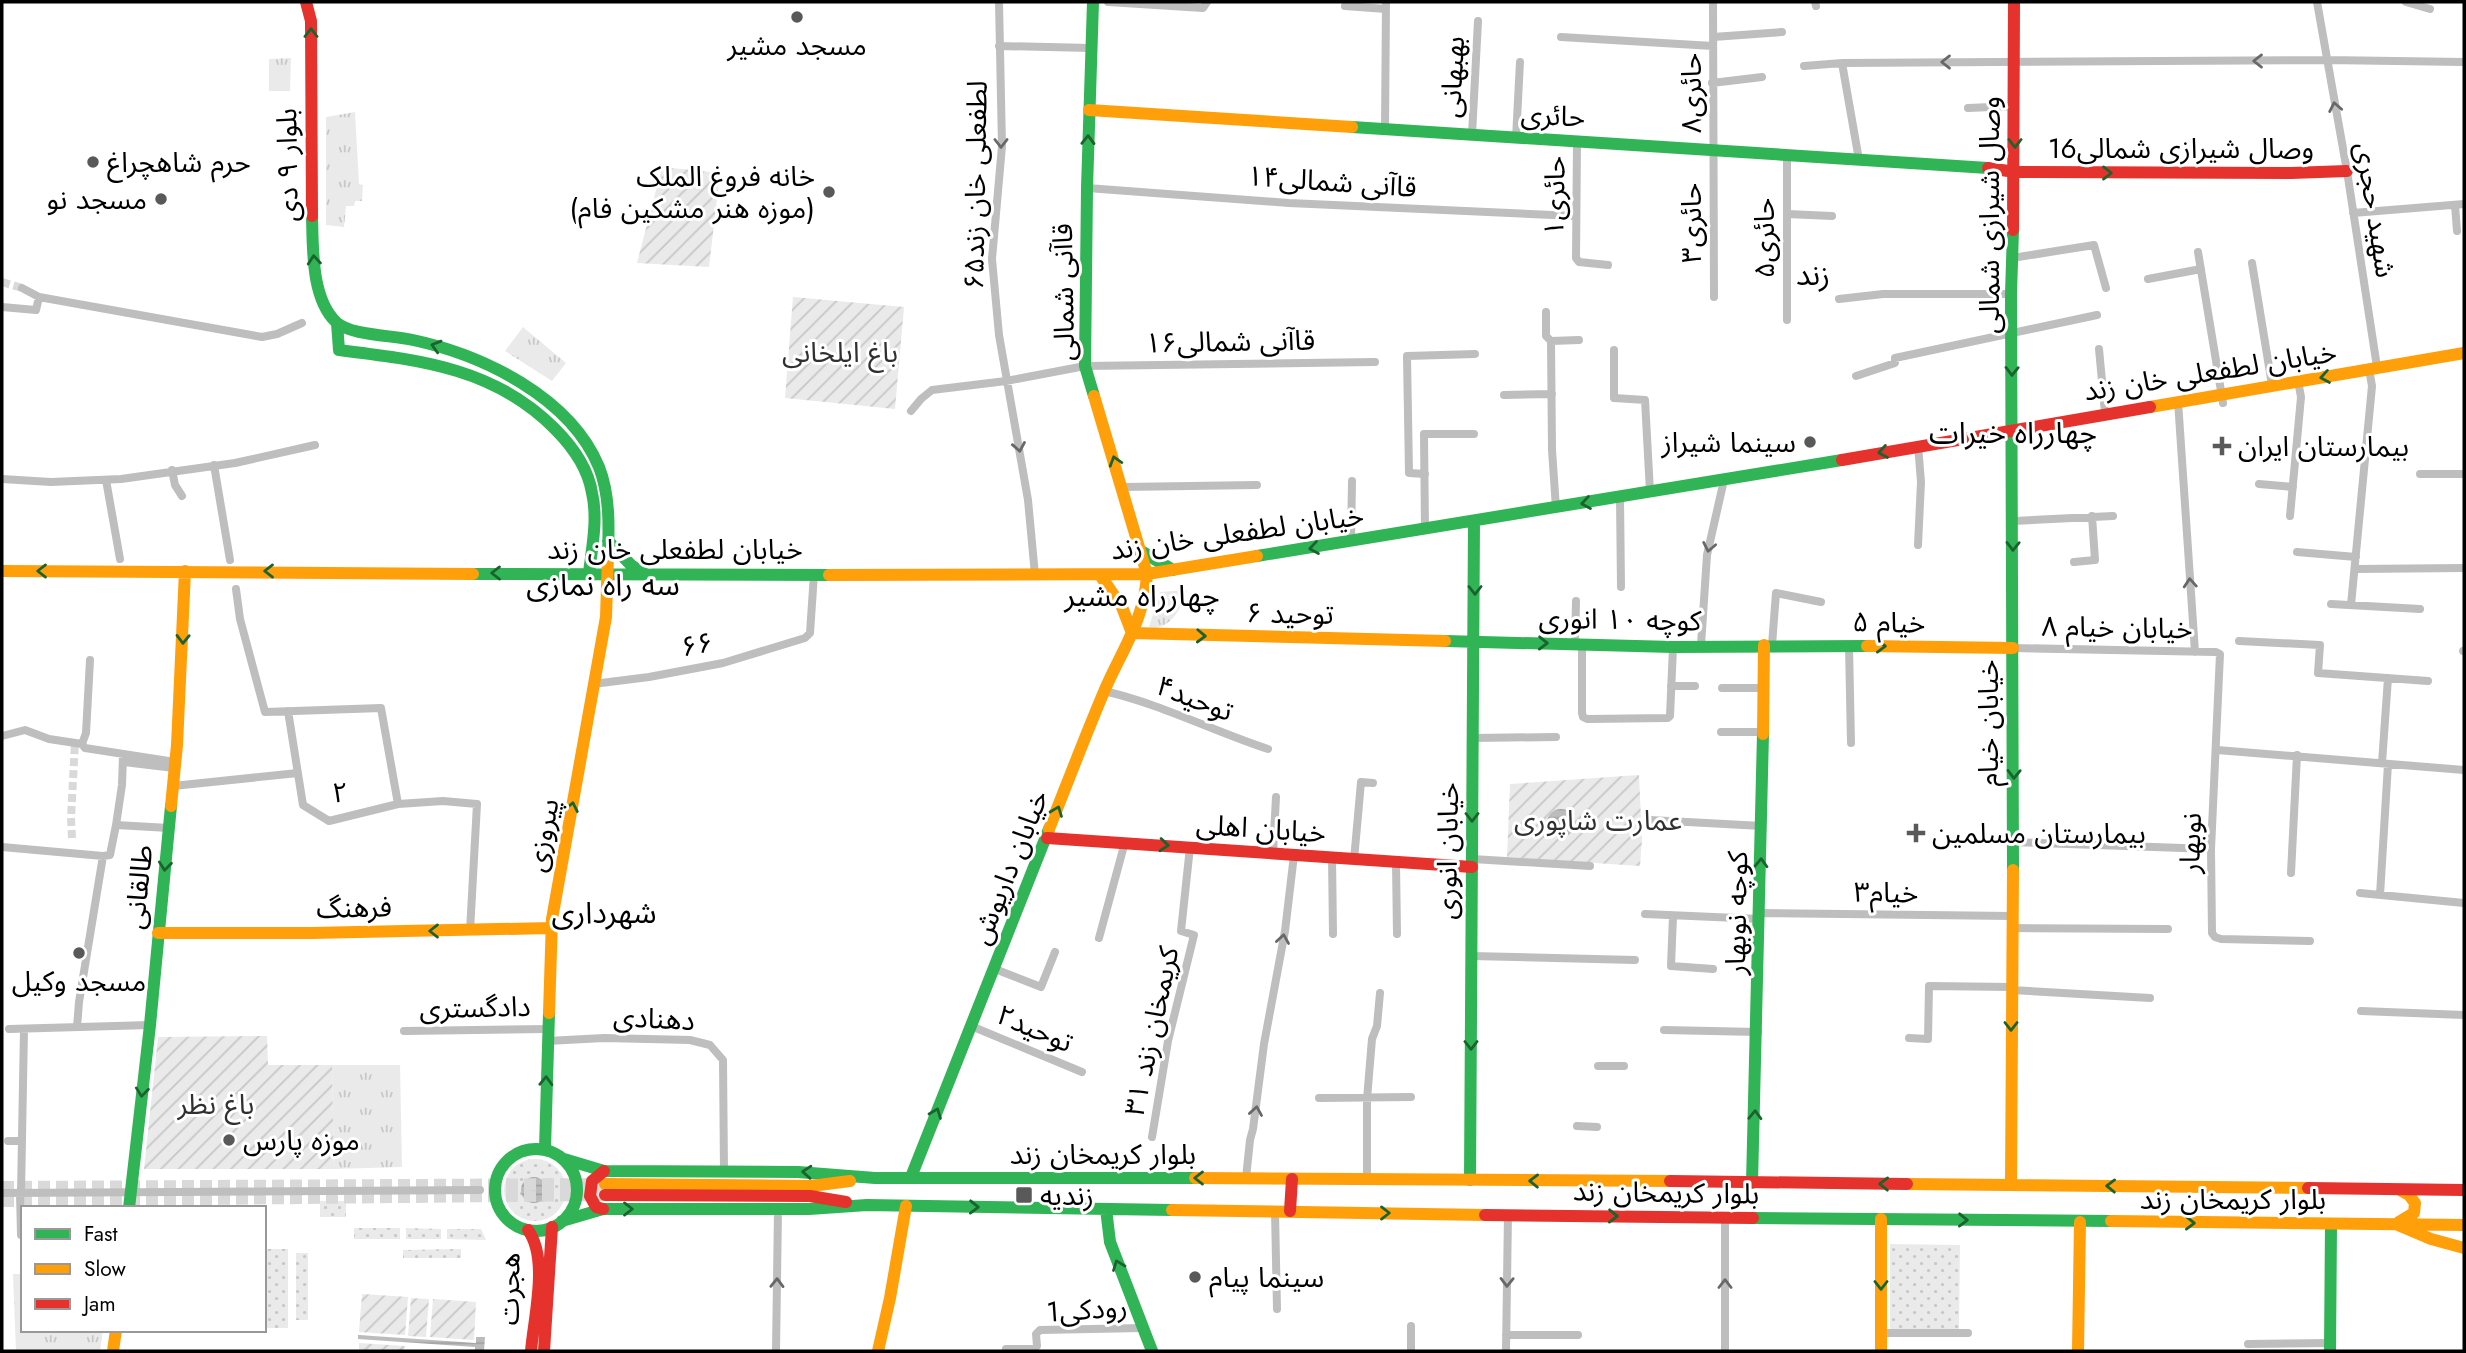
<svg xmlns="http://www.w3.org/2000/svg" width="2466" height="1353" viewBox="0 0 2466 1353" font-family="Jost,'Noto Sans Arabic',sans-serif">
  <defs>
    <pattern id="grass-dots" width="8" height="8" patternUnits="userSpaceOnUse" patternTransform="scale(1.75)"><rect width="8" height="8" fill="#eaeaea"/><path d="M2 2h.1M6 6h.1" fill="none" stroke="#c7c7c7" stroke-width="1.8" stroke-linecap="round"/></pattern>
    <pattern id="park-tufts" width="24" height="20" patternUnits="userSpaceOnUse" patternTransform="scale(1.75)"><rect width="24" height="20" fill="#eaeaea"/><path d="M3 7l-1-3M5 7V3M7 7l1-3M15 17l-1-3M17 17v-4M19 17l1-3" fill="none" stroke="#c7c7c7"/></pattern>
    <pattern id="garden-furrows" width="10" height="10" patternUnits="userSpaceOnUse" patternTransform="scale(1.75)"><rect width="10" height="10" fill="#eaeaea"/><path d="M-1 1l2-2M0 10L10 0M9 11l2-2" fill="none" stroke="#c7c7c7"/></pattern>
    <pattern id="water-rules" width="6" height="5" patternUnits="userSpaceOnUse" patternTransform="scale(1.75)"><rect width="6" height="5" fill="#bcbcbc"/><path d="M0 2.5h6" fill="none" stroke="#a0a0a0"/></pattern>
  </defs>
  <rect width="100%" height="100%" fill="#fff"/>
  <path fill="url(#grass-dots)" d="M504 1190a31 31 0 1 1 62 0a31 31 0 1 1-62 0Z
    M320,1201h26v16h-26z
    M354,1228h46v11h-46z
    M406,1228l35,1v10h-35z
    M447,1229h34l5,11 -39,-1z
    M1890,1244l70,1 -1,85h-69z
    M264,1249h24v79h-24z
    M461,1249v9h-58v-8z
    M296,1253h12v67h-12z"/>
  <path fill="url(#park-tufts)" d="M291,58l-1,33h-21v-32z
    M355,112l4,72 4,1 -1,16h-7l-1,5h-8l-2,21 -18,-2v-108z
    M523,327l43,36 -14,18 -47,-30z
    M1187,590c-4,17 -18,42 -38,37l11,-35z
    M332,1065h68l2,102 -68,2z
    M13,1274h10v56h80l-3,21h-84z"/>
  <path fill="url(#garden-furrows)" d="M662,167l58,6 -11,94 -72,-4z
    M793,297l111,10 -9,102 -110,-11z
    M1639,775l3,64 -2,27 -133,-9 3,-73z
    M267,1036l1,29h64l2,104h-190l14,-132z
    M362,1294l46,3 -3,38 -46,-3z
    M411,1298l18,1 -3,38 -18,-1z
    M433,1299l43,3 -2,38 -44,-3z
    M359,1343l46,3 -1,5h-45z"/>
  <path fill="url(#water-rules)" d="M1547 823a14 14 0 1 1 28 0a14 14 0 1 1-28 0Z
    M521 1190a13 13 0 1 1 26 0a13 13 0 1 1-26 0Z
    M358,1335l118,8v-6h9l-1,14h-9v-4l-117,-8z"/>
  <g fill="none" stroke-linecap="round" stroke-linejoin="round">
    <path stroke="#d9d9d9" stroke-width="8" stroke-dasharray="8 4" stroke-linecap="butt" d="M2,282l20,6
      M72,838l-1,-20 4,-76"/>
    <path stroke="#d9d9d9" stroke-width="12" stroke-dasharray="12 6" stroke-linecap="butt" d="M2,1187l603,-3
      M2,1201l603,-6"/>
    <path stroke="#bebebe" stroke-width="8" d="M999,2l3,144 -10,113 7,76 29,165 7,75
      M1108,2l95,6 4,-6
      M1713,2l1,295
      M1815,2l1,4
      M2317,2l30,169 30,196
      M2406,2l24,7
      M1345,6l41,3
      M1561,37l152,9
      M1713,37l69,-5
      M999,46l92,2
      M1842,63l17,97
      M1804,66l38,-3 485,-3 137,2
      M1712,83l50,-6
      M1968,108l47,-2
      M1385,129l1,-127
      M1472,135l6,-114
      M1516,138l4,-76
      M1577,141l-1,117 3,4 29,3
      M1787,155v165
      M1087,188l202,15 286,13
      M2455,205l2,26
      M2353,213l111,-9
      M1787,214l45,2
      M2198,252l25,151
      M2012,258l82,-13 12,43
      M2252,263l20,122
      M2148,279l53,-10
      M22,288l17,9
      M1839,299l44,-5h128
      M2,307l34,3 3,-13 223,40 15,-3 25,-11
      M1546,312v24l5,5 1,109 4,58
      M1551,341l28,-1
      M2099,349l6,64
      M1614,350v48l31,2 5,92
      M1856,376l39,-13v-5l202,-43
      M1504,395l48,-1
      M2178,401l17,251
      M911,411l10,-12 11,-9 74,-9 79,-15 290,-4
      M214,465l16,95
      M172,470l3,15 7,11
      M1425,474l-16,-1 -2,-117 68,-2
      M2420,474h44
      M2,479l49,3 70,-3 114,-16 80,-18
      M106,480l14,79
      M2259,484l34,3
      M1123,487l134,-2
      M1620,498l1,89
      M2290,516l11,-119 -3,-16
      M2014,521l99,-5
      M1425,529l-1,-95h50
      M1351,542l1,-61
      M1918,545l3,-63 -3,-37
      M2297,552l59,5
      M2074,562l21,-2 -3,-44
      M2355,569l109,-1
      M236,589l4,30 25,93 116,-4 17,96
      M2331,604l89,5
      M2351,605l21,-219 -3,-17
      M2239,641l81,4 -2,28 110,8
      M1575,644l1,-43
      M1582,644v69l1,4 4,2 81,-1 2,-2 3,-69
      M1701,645l6,-90 17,-75
      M1772,645l4,-52 45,9
      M1849,646l2,97
      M2013,648l203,4 4,2 -9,195 1,84 3,4 6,2 89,2
      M2463,651h1
      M593,684l56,-7 74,-14 82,-25 5,-5 4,-59
      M1671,686h24
      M1722,688h42
      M1104,691c57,13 109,40 164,58
      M288,711l15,94 26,16 69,-17 45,-3 34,3 -7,127
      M1721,732h42
      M2,736l23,-6 24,9 33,5 4,-11 4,-73
      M1473,738l83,-1
      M82,744l3,4 90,14
      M2217,750l247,20
      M124,762l50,6
      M2382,763l6,-85
      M173,786l125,-13
      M1650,820l112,6
      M116,825l6,-40 1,-29
      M2012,842l199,7
      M2,847l101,9 7,-1 6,-30 53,3
      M1273,854l3,-57
      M1332,857l1,77
      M1472,859l118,7
      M1354,860l7,-78 12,1
      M1396,863l1,71
      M2291,873l6,-118
      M2360,893l104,10
      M2380,895l8,-131
      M1760,913l252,3
      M1645,914l115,5
      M1673,916l-2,50 42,3
      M2011,928l157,1
      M1099,938l26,-96
      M1471,956l164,4
      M995,969l46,18 14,-35
      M2011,990l139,8
      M2361,1011l103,4
      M971,1026l111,46
      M77,1027l2,-25 24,-146
      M9,1029l141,-4
      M1664,1030l94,2
      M404,1031l143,-2
      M1909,1038l19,1 1,-53 82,1
      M547,1041l57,-3 86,2 20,5 13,15 1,112
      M1598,1066h26
      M1319,1098l92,-1
      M1577,1126l20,1
      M1152,1137l16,-96 26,-106 -13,-4 9,-84
      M8,1141h13
      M1246,1178l4,-38 3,-11 11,-85 21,-113 9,-76
      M1367,1178v-79l5,-60 5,-13 3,-33
      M2,1193l478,-3
      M20,1193l1,42
      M21,1193l3,-164
      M1275,1211l2,98
      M1881,1333h87
      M1506,1335h72
      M2248,1344l83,-1
      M1006,1349h28l3,-3 -1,-12 4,-4 102,-2
      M776,1351l2,-142
      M1411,1351v-25
      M1506,1351l2,-137
      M1725,1351v-134"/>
    <path stroke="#30b455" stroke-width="12" d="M1093,2l-6,186 -2,178 9,30
      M1352,127l636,41
      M312,216c1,32 -1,82 24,106 15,14 57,13 77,18 70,15 157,57 186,127 11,28 10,60 9,89
      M2013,230l-2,64 2,576
      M337,323l2,27c81,10 156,18 216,79 18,18 33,39 37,64 6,26 0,54 -3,80
      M608,541l23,24 13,8
      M1141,551l32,19
      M1257,556l585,-96
      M473,574l356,1
      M1445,641l228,6 194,-1
      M545,1149l4,-136
      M495 1190a41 41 0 1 1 82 0a41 41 0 1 1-82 0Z
      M564,1159l40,12 194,1 77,6h320
      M911,1177l138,-348
      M1470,1180l4,-659
      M1752,1183l11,-449
      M129,1208l21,-183 21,-219
      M1106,1209l4,33 42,109
      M1753,1218l358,3
      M562,1221l41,-12h206l58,-4 305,5
      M2330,1351l1,-127"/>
    <path stroke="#ff9f0a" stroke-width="12" d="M1089,110l263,17
      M2150,407l314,-54
      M2,571l471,3
      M829,575l318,-1 110,-18
      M1100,575l22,32 10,26 313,8
      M1867,646l146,2
      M1763,734l1,-89
      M171,806l6,-61 8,-174
      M1049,829c18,-45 35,-90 54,-135 17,-41 42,-74 44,-120l-53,-178
      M158,933h153l240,-5
      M549,1013l3,-94 54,-302 2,-61
      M1195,1178l475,3
      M605,1184l206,2 39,-5
      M1907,1184l401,4
      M2011,1185l2,-315
      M1172,1210l313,5
      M1881,1219v132
      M2111,1221l353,4
      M2399,1222l15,-9 1,-10 -6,-8 -9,-5
      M2398,1225l33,14 33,9
      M113,1351l3,-21
      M878,1351l12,-53 16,-92
      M2078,1351l2,-129"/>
    <path stroke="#e5322d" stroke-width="12" d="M306,2l5,19 1,195
      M1988,168l27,4 276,1 56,-2
      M2013,230l1,-228
      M1842,460l308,-53
      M1047,838l425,29
      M1670,1181l237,3
      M2308,1188l156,2
      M605,1195l205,1 36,6
      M603,1209l-7,-2 -6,-11 2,-15 12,-10
      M1290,1211l2,-32
      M1485,1215l268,3
      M528,1230c21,29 6,86 3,121
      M544,1351l8,-124"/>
  </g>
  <defs><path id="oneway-chevron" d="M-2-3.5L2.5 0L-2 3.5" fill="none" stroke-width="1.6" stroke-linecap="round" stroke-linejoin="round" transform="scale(1.75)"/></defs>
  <g stroke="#1a632f">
    <use href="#oneway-chevron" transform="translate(311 33) rotate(-90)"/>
    <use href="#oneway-chevron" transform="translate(1088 140) rotate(-89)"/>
    <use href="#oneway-chevron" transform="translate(2015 143) rotate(90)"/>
    <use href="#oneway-chevron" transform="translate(2107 173)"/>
    <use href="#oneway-chevron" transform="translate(314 260) rotate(-95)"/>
    <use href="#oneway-chevron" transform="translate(436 346) rotate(-164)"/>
    <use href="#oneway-chevron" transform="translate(2012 371) rotate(91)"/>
    <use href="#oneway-chevron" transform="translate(2325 377) rotate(170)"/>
    <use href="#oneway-chevron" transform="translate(1883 452) rotate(170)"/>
    <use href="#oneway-chevron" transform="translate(1115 461) rotate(-107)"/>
    <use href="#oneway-chevron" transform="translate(1586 503) rotate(171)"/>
    <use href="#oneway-chevron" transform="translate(2013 546) rotate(91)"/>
    <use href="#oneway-chevron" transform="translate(1314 548) rotate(171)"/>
    <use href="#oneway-chevron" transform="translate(42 571) rotate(180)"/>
    <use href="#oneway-chevron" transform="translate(269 571) rotate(-180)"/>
    <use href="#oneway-chevron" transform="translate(496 573) rotate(-180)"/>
    <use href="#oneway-chevron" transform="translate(1475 590) rotate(90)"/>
    <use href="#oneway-chevron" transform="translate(1201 636) rotate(2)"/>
    <use href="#oneway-chevron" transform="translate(183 639) rotate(91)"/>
    <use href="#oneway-chevron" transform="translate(1543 643) rotate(1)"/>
    <use href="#oneway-chevron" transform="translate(1881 646) rotate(1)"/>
    <use href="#oneway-chevron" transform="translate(2014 774) rotate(91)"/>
    <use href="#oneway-chevron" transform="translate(572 807) rotate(-79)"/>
    <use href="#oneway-chevron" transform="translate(1057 811) rotate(-69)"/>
    <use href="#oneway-chevron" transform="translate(1472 817) rotate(90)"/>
    <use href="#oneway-chevron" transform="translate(1164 845) rotate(5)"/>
    <use href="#oneway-chevron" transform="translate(1761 863) rotate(-88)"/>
    <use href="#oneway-chevron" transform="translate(165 866) rotate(96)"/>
    <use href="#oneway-chevron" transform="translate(434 931) rotate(-180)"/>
    <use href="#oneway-chevron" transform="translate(2011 1026) rotate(90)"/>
    <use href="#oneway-chevron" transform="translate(1471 1045) rotate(90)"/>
    <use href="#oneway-chevron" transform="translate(546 1081) rotate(-88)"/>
    <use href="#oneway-chevron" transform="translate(142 1092) rotate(96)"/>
    <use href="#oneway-chevron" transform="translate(936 1113) rotate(-69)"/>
    <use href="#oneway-chevron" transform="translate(1755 1115) rotate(-88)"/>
    <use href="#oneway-chevron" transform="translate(807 1172) rotate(-176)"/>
    <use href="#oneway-chevron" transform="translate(1199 1178) rotate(180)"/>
    <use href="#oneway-chevron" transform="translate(1534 1181) rotate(-179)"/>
    <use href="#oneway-chevron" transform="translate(1884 1184) rotate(-179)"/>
    <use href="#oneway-chevron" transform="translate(2111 1186) rotate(-179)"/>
    <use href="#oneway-chevron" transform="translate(974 1207) rotate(1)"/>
    <use href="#oneway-chevron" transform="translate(628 1209)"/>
    <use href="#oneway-chevron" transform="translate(1385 1213)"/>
    <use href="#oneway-chevron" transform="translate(1613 1216) rotate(1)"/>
    <use href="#oneway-chevron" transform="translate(1963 1220) rotate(1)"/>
    <use href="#oneway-chevron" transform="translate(2190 1223) rotate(1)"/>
    <use href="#oneway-chevron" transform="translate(1118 1265) rotate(-111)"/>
    <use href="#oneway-chevron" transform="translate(1881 1285) rotate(90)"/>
  </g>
  <g stroke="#686868">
    <use href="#oneway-chevron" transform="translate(2258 61) rotate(180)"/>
    <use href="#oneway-chevron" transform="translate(1946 62) rotate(180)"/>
    <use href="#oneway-chevron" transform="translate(2335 107) rotate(-101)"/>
    <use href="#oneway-chevron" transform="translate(1001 143) rotate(90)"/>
    <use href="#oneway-chevron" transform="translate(1019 447) rotate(80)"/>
    <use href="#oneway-chevron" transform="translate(1709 547) rotate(101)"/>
    <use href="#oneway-chevron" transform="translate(2190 583) rotate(-94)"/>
    <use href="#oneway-chevron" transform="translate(1283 939) rotate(-81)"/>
    <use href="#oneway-chevron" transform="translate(1256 1111) rotate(-81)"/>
    <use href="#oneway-chevron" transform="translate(1507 1282) rotate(91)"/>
    <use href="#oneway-chevron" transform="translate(777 1283) rotate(-89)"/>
    <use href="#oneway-chevron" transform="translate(1725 1284) rotate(-90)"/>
  </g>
  <g fill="#595959" stroke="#fff" stroke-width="2.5">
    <circle cx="797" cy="17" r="7"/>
    <circle cx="93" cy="162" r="7"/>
    <circle cx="829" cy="192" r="7"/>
    <circle cx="161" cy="199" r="7"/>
    <circle cx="1810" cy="442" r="7"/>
    <path d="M2218.5 435.5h7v7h7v7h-7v7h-7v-7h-7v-7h7z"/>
    <path d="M1912.5 822.5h7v7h7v7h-7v7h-7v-7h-7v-7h7z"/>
    <circle cx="79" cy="953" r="7"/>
    <circle cx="229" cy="1140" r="7"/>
    <rect x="1015" y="1186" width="18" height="18" rx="3.5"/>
    <circle cx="1195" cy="1277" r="7"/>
  </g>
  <g text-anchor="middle" stroke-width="6" stroke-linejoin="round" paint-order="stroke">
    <g font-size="28" fill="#000" stroke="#fff" text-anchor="start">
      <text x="797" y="55" text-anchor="middle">مسجد مشیر</text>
      <text x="107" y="172">حرم شاهچراغ</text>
      <text x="815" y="186" text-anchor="end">خانه فروغ الملک<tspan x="815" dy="32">(موزه هنر مشکین فام)</tspan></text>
      <text x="147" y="209" text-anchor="end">مسجد نو</text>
      <text x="1796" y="452" text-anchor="end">سینما شیراز</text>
      <text x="2238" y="456">بیمارستان ایران</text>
      <text x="1932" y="843">بیمارستان مسلمین</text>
      <text x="79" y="991" text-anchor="middle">مسجد وکیل</text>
      <text x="243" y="1150">موزه پارس</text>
      <text x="1040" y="1205">زندیه</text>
      <text x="1209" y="1287">سینما پیام</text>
    </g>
    <g font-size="28" fill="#000" stroke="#fff">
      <text transform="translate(1452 77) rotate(-87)" y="10">بهبهانی</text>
      <text transform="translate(1691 93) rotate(-90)" y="10">حائری۸</text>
      <text transform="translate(1553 115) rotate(3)" y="10">حائری</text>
      <text x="2181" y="158">وصال شیرازی شمالی16</text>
      <text transform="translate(287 165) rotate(-91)" y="10">بلوار ۹ دی</text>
      <text transform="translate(1332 181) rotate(4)" y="10">قاآنی شمالی۱۴</text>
      <text transform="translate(975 185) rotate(-89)" y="10">لطفعلی خان زند۶۵</text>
      <text transform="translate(1554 196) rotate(-89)" y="10">حائری۱</text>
      <text transform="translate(2376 210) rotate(81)" y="10">شهید حجری</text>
      <text transform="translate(1989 215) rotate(-90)" y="10">وصال شیرازی شمالی</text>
      <text transform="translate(1691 223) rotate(-90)" y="10">حائری۳</text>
      <text transform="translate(1764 238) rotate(-90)" y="10">حائری۵</text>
      <text transform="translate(1063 292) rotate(-91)" y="10">قاآنی شمالی</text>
      <text transform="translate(1230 341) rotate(-1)" y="10">قاآنی شمالی۱۶</text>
      <text transform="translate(2210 371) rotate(-9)" y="10">خیابان لطفعلی خان زند</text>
      <text transform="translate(1237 532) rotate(-8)" y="10">خیابان لطفعلی خان زند</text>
      <text x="675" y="559">خیابان لطفعلی خان زند</text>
      <text transform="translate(1290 613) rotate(1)" y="10">۶ توحید</text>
      <text transform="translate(1620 619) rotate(1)" y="10">کوچه ۱۰ انوری</text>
      <text transform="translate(1889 622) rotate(1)" y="10">۵ خیام</text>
      <text transform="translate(2117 627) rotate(1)" y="10">خیابان خیام ۸</text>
      <text transform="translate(697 644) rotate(-10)" y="10">۶۶</text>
      <text transform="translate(1195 698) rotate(21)" y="10">توحید۴</text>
      <text transform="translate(1988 723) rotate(-90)" y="10">خیابان خیام</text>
      <text transform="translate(340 792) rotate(-3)" y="10">۲</text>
      <text transform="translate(1261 828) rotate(4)" y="10">خیابان اهلی</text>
      <text transform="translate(542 835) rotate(-79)" y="10">پیروزی</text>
      <text transform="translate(2190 843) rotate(-88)" y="10">نوبهار</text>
      <text transform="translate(1447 851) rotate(-89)" y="10">خیابان انوری</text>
      <text transform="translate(1009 867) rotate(-68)" y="10">خیابان داریوش</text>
      <text transform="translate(138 887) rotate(-84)" y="10">طالقانی</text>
      <text transform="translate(1886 892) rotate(1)" y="10">خیام۳</text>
      <text transform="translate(354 907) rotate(-1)" y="10">فرهنگ</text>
      <text transform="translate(1736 913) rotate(-89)" y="10">کوچه نوبهار</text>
      <text transform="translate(475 1007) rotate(-1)" y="10">دادگستری</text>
      <text transform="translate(654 1018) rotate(3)" y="10">دهنادی</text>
      <text transform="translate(1035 1028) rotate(23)" y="10">توحید۲</text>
      <text transform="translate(1151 1031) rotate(-78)" y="10">کریمخان زند ۳۱</text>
      <text x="1103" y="1164">بلوار کریمخان زند</text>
      <text transform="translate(1666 1192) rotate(1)" y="10">بلوار کریمخان زند</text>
      <text x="2233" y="1209">بلوار کریمخان زند</text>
      <text transform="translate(509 1289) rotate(-89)" y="10">هجرت</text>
      <text transform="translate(1087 1309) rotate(-4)" y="10">1رودکی</text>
    </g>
    <g font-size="28" fill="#303030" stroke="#fff">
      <text x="840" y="362">باغ ایلخانی</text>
      <text x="1598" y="830">عمارت شاپوری</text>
      <text x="216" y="1114">باغ نظر</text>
    </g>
    <g font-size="30" fill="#000" stroke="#fff">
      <text x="1813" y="285">زند</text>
      <text x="2013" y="443">چهارراه خیرات</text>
      <text x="603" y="595">سه راه نمازی</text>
      <text x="1142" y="606">چهارراه مشیر</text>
      <text x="604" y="923">شهرداری</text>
    </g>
  </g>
  <rect width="2466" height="1353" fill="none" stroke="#000000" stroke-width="7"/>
  <rect x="21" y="1206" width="245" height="126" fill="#ffffff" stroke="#999999" stroke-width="2"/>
  <rect x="35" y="1229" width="35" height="10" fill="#30b455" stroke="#999999" stroke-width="2"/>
  <text x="84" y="1241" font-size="21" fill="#000000">Fast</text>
  <rect x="35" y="1264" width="35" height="10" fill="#ff9f0a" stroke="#999999" stroke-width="2"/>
  <text x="84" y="1276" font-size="21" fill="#000000">Slow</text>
  <rect x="35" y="1299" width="35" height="10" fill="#e5322d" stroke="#999999" stroke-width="2"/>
  <text x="84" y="1311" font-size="21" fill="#000000">Jam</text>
</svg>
